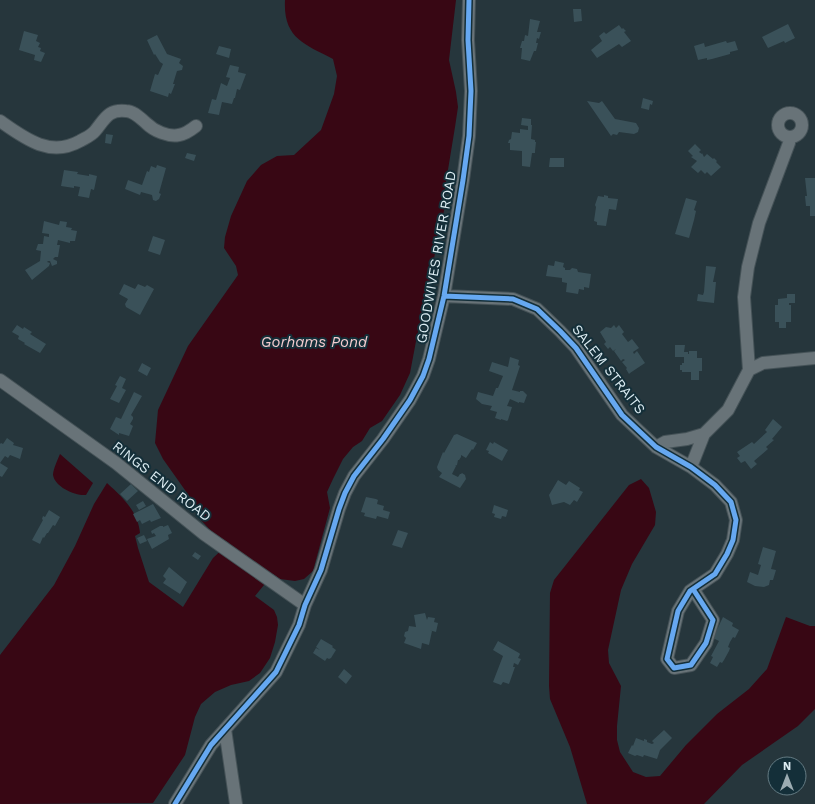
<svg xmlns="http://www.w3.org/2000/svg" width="815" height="804" viewBox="0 0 815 804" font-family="'Work Sans',sans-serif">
  <rect width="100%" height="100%" fill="#26363c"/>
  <path fill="#380714" d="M285,0h171l-7,60 7,32 2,15 -3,20 -10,61 1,13 -13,62 -5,31 -11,42 -7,37 -10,22 -18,26 -12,7 -8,13 -9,6 -10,12 -10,20 -6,13 3,16 -17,63 -9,8 -9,2 -15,-2 -7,-5 -18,22 19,14 3,7 1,8 -3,17 -5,16 -10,15 -11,8 -18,4 -16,7 -14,12 -6,13 -10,38 -32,48 -153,1v-149l54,-70 21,-39 19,-42 13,-21c15,14 31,28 33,50l-5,3 3,12 11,34 34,25 30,-49 16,-15 -16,-10 -13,-14 -3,-12 -34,-48 -8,-16 3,-33 30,-64 50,-71 -2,-9 -12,-18 1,-11 6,-21 16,-35 14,-16 16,-9 17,-1 27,-25 13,-36 3,-18 -4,-17c-29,-15 -50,-21 -48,-59z
    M60,454l33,29 -7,12c-11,1 -31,-8 -33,-20 0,-6 5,-16 7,-21z
    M641,479l8,9 7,24 -1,13 -23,39 -11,26 -13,60 1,13 12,23 -4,40v14l3,12 13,20 13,5 14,-1 26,-31 31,-31 32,-25 18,-20 19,-52 24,9h5v83l-17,17 -56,39 -38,39h-117l-17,-57 -20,-48 -1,-13 1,-93 4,-13 75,-95z"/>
  <path fill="#3a5159" d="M573,9h8l1,12 -8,1z
    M530,19l10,2 -3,11h4l-2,7 -2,-1 -1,5h2l-2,8h-2l-4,10 -9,-2 1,-11h-2l2,-7h2l1,-6 3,1z
    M788,24l7,14 -10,5 -1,-2 -16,7 -6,-11z
    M619,25l3,4 1,-1 3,3 -2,1 7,9 -9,6 -3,-3 -22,14 -6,-8 11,-9 -3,-5 5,-4 2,2z
    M24,31l14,4 -2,6 4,2 -2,4 3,1 -1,3 5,2 -4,9 -7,-2 1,-5 -16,-5z
    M157,35l10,19 14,5 -2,4 4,3 -1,4 -5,1 -4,13h2l-4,10 -2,-1 -1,4 -18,-6 5,-17 3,1 5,-11 -3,-2 -5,-8 -1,1 -7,-15z
    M726,41l1,2 8,-2 3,9 -8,2v2l-18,5 -5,1v-2l-9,2 -4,-14 10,-3 1,4z
    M219,46l12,3 -2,9 -13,-4z
    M230,65l9,2 -1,5 8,2 -6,16 -3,-1 -2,9h-1l-2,6 -10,-2 -3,13 -11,-2 4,-14 4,1 5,-17 6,3 3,-8 -4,-1z
    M643,98l10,3 -1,4 -2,-1 -1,6 -8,-2z
    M587,101l12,2 3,-2 13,18 21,4 3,5 -1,4 -4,2 -15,-2 -2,3 -4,-1 -2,2z
    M522,118l9,1v6h1l-1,14 4,1v2h1l-1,9v2h-3l-2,14 -8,-1v-15l-12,-1v-7h-2l1,-3 2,-1 1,-7 8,1v-4l8,1v-4l-7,-1z
    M106,134l7,1 -2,9 -6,-1z
    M695,144l6,6 -2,2 3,2v-1l2,4 3,-3 6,5 1,-1 3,3 -1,1 5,5 -10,9 -4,-4 -2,2 -4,-4 -3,3 -7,-6 6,-6 -6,-4 2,-1 -5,-5z
    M187,153l9,2 -2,6 -9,-3z
    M550,158h14v9h-15z
    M157,165l9,3 -7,25 2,1 -2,5 -3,2 -3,-1 -1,-5 -11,-3 -1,3 -15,-6 3,-9 14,5 5,-14 2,1 2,-6 5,2z
    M64,170l14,2 -1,2 12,2v-2l8,2 -3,14 -3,-1 -2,9 -11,-2 2,-9 -6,-1v2l-13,-2z
    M805,178h10v38h-5v-10h-4l-1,-10h2z
    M604,195l4,1v2l10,1 -2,11 -7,-1 -3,17 -9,-1v-3l-3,-1 2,-14 -1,-2 3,-9 6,1z
    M686,198l11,3 -3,9 2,1 -2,9 -5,18 -14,-4z
    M44,221l15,4 1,-4 7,1 -1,5 6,1 -1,2 6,1 -2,10h-5v2l-12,-3 -1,5h3l-2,12h-3l-2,2 4,2v3l-5,2 -2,-5h-2l-1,1 3,1 -1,3 -17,14 -7,-10 15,-9 1,-10 -5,-1 2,-6h5l1,-8 5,1v-3l-7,-1z
    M153,236l12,4 -5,15 -12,-4z
    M555,261l9,2 -1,4 2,1v2h5l2,-2 5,1 1,3 13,2 -2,14 -5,-1v3l-5,-1 -1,5 -12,-2 1,-9 -5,-1v-4l-16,-2 2,-11 6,1z
    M706,266l10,1 -3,15h3l-2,21 -17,-2 1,-7 5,1 1,-3z
    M124,284l11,5 3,-5 7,3 2,-2 7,4 -14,26 -14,-8 -1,-3 3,-5 -9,-5z
    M787,294h8v9h-6v2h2v17h-5v6h-7v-6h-4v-17h3v-6l9,-1z
    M17,325l6,4 1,-2 8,5 -2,2 16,10 -6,9 -16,-9 1,-1 -7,-4 1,-3 -7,-4z
    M614,325l2,3 3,-3 5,7 -2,2 6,8 4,-3 7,9 -6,4 1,2 3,-3 8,12 -15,10 -1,1 -3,-5 1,-1 -5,-6 3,-2 -2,-1 -2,2 -7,-10 2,-2 -3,2 -3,-4 -2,2 -4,-5 2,-2 -6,-10 6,-5 5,1z
    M675,345h10l-1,7h4v2h1v-3h8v7h5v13h-3v9h-8v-8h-9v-2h-2v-5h2v-2h2v-6h-9z
    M510,357l9,3 -1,5 2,1 -8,24 8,2v-1h3l4,4 -3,8 -5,-1v1l-9,-4 -3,7 5,1 -4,13 -1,1 -6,-2v1l-6,-2 2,-6 -7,-2 2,-4 -10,-2 -6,-5 2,-7 15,4 3,-8h2l5,-12 -14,-5 3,-9 16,5z
    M142,363l9,5 -4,8 -9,-5z
    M120,376l6,3 -4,9 4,2 -7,13 -9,-4 7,-13 -2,-1z
    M134,392l8,4 -11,19 2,2v2l-3,5 3,2 -4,10 -10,-3v2l-9,-6 6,-12 5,2z
    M773,419l9,8 -10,12 2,1 -8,7 2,2 -14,12 3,3 -6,5 -6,-8 -4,2 -4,-5 3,-2 -3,-4 15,-10 2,2 13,-12 -2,-2z
    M457,434l20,9 -4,7 -1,-1 -6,9 -5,-3v2l-2,3h-1l-1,5 -2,1h1l-4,8 6,3 2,-3h1l1,-1 3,2 1,4 -6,9 -21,-11 3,-4 -4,-3 -1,-3 6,-15 1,1 10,-18z
    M7,438l7,5 -1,2 10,3 -3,11 -10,-4 -2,3 -3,-2 -5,7 8,5 -6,9 -2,-1v-32l1,-1 2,1z
    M490,442l3,2 1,-2 14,8 -6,11 -14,-8 1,-2 -3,-1z
    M558,480l8,5 3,-4 11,7 -1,2 4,2 -6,10 -3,-2 -4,5 -6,-3 -12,3 -3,-10z
    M131,484l7,7 -11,10 -7,-7z
    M366,497l10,2 2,1 -1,4 7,2 -1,4 7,2 -2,7 -11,-3 -1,3 -12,-3 1,-3 -4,-1z
    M143,501l3,5 -7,4 -3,-5z
    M153,504l8,14 -10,4 -1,-2 -8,4 -2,-4 -3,2 -4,-8z
    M494,505l14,5 -2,7 -4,-1 -1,3 -7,-2 1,-3 -3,-1z
    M49,510l11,7 -5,9 -2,-1 -5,8h-1l-3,5 -1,-1 -3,7 -8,-4 11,-20 -1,-1 1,-3 2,1z
    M168,525l4,8 -4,2 1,4 -17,10 -5,-10 9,-3 -2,-3 -2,1 -1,-3 9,-5h3v1z
    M398,530l10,3 -6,15 -10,-3z
    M144,535l3,6 -7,3 -3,-6z
    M763,547l13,4 -5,18 5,1 -3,10h-3l-1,5 -5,2 -9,-1 -8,-4 3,-10 8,3 3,-10 -3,-1z
    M195,552l6,4 -3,4 -6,-4z
    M169,567l18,15 -7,12 -17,-11 3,-4 -3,-3z
    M425,613l2,7 1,-3 7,1 -1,4 4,1 -2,9 -7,-2 3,1 -3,14 -7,-2 -1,6 -17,-6 2,-5 -2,-2 1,-4 3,-1 1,-5 7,1 -2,-12z
    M723,617l10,6 -1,3 7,4 -4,8 -2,-1 -3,5 -2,5 2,1 -1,3 -5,9 -2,3 -2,-1 -3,5 -7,-4 3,-6 -2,-1 8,-15 -6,-3z
    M321,639l12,7 -1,1 4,3 -5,8 -2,1 -2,-1 -2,3 -12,-8 3,-5 4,2 -4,-3z
    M498,641l21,12 1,1 -2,4 3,1 -3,6 -4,-2 -1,4h2l-6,17 -6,-2 -2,3 -8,-3 10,-26 -10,-6z
    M344,669l8,7 -6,8 -8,-7z
    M664,730l8,8 -12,12 -3,9 -13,-4 -1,2 -6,-2 -2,1 -7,-3 4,-8 1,1 3,-8 8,3v-2l3,1v2l5,2 2,-1 -2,-2z"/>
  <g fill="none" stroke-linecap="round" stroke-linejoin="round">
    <g stroke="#455257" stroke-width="14">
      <path id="minor" d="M778 125a12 12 0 1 1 24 0a12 12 0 1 1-24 0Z
        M0,121c24,17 50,37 80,20 5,-3 11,-5 15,-10 10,-12 13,-22 31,-20 8,0 14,7 20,12 8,8 22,14 33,12 6,-1 12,-5 17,-9
        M444,296l69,3 24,10 23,22 16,17 46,67 34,32 35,20 24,18 16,17 5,18 -3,20 -6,14 -12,20 -25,17 -12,20 -11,48 7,9 17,-3 15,-22 7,-23 -20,-31
        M749,370l-5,-73 4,-30 11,-44 30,-80 1,-6
        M0,380l116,83 88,71 101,71
        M656,447l9,-5 22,-3 17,-5
        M691,467l13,-33 24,-24 21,-40 14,-7 52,-5
        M225,729l11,75
        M175,804l36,-59 65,-73 23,-47 6,-20 16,-35 18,-61 6,-16 9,-17 29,-37 27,-39 13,-24 6,-17 15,-63 19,-116 6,-44 2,-45 -3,-51 1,-40"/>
    </g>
    <use href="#minor" stroke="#687378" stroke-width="12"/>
    <g stroke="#142f39" stroke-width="8">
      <path id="cycleway" d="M444,296l69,3 24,10 23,22 16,17 46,67 34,32 35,20 24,18 16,17 5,18 -3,20 -6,14 -12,20 -25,17 -12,20 -11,48 7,9 17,-3 15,-22 7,-23 -20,-31
        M175,804l36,-59 65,-73 23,-47 6,-20 16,-35 18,-61 6,-16 9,-17 29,-37 27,-39 13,-24 6,-17 15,-63 19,-116 6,-44 2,-45 -3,-51 1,-40"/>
    </g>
    <use href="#cycleway" stroke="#66a8f1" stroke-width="5"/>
  </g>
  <g text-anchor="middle" stroke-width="4" stroke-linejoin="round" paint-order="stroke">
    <g font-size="14" fill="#dcecf2" stroke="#142f39">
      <text transform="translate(436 257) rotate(-80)" y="5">GOODWIVES RIVER ROAD</text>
      <text transform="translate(609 369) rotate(52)" y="5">SALEM STRAITS</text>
      <text transform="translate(162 481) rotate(38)" y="5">RINGS END ROAD</text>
    </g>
    <g font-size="15" font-style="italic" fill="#f5cccf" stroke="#142f39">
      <text x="314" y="347">Gorhams Pond</text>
    </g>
  </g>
  <g transform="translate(787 776)"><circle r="19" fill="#142f39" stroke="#647b83"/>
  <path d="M0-3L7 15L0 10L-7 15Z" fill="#9cacb2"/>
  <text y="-6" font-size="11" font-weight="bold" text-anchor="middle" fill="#dcecf2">N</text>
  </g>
</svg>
